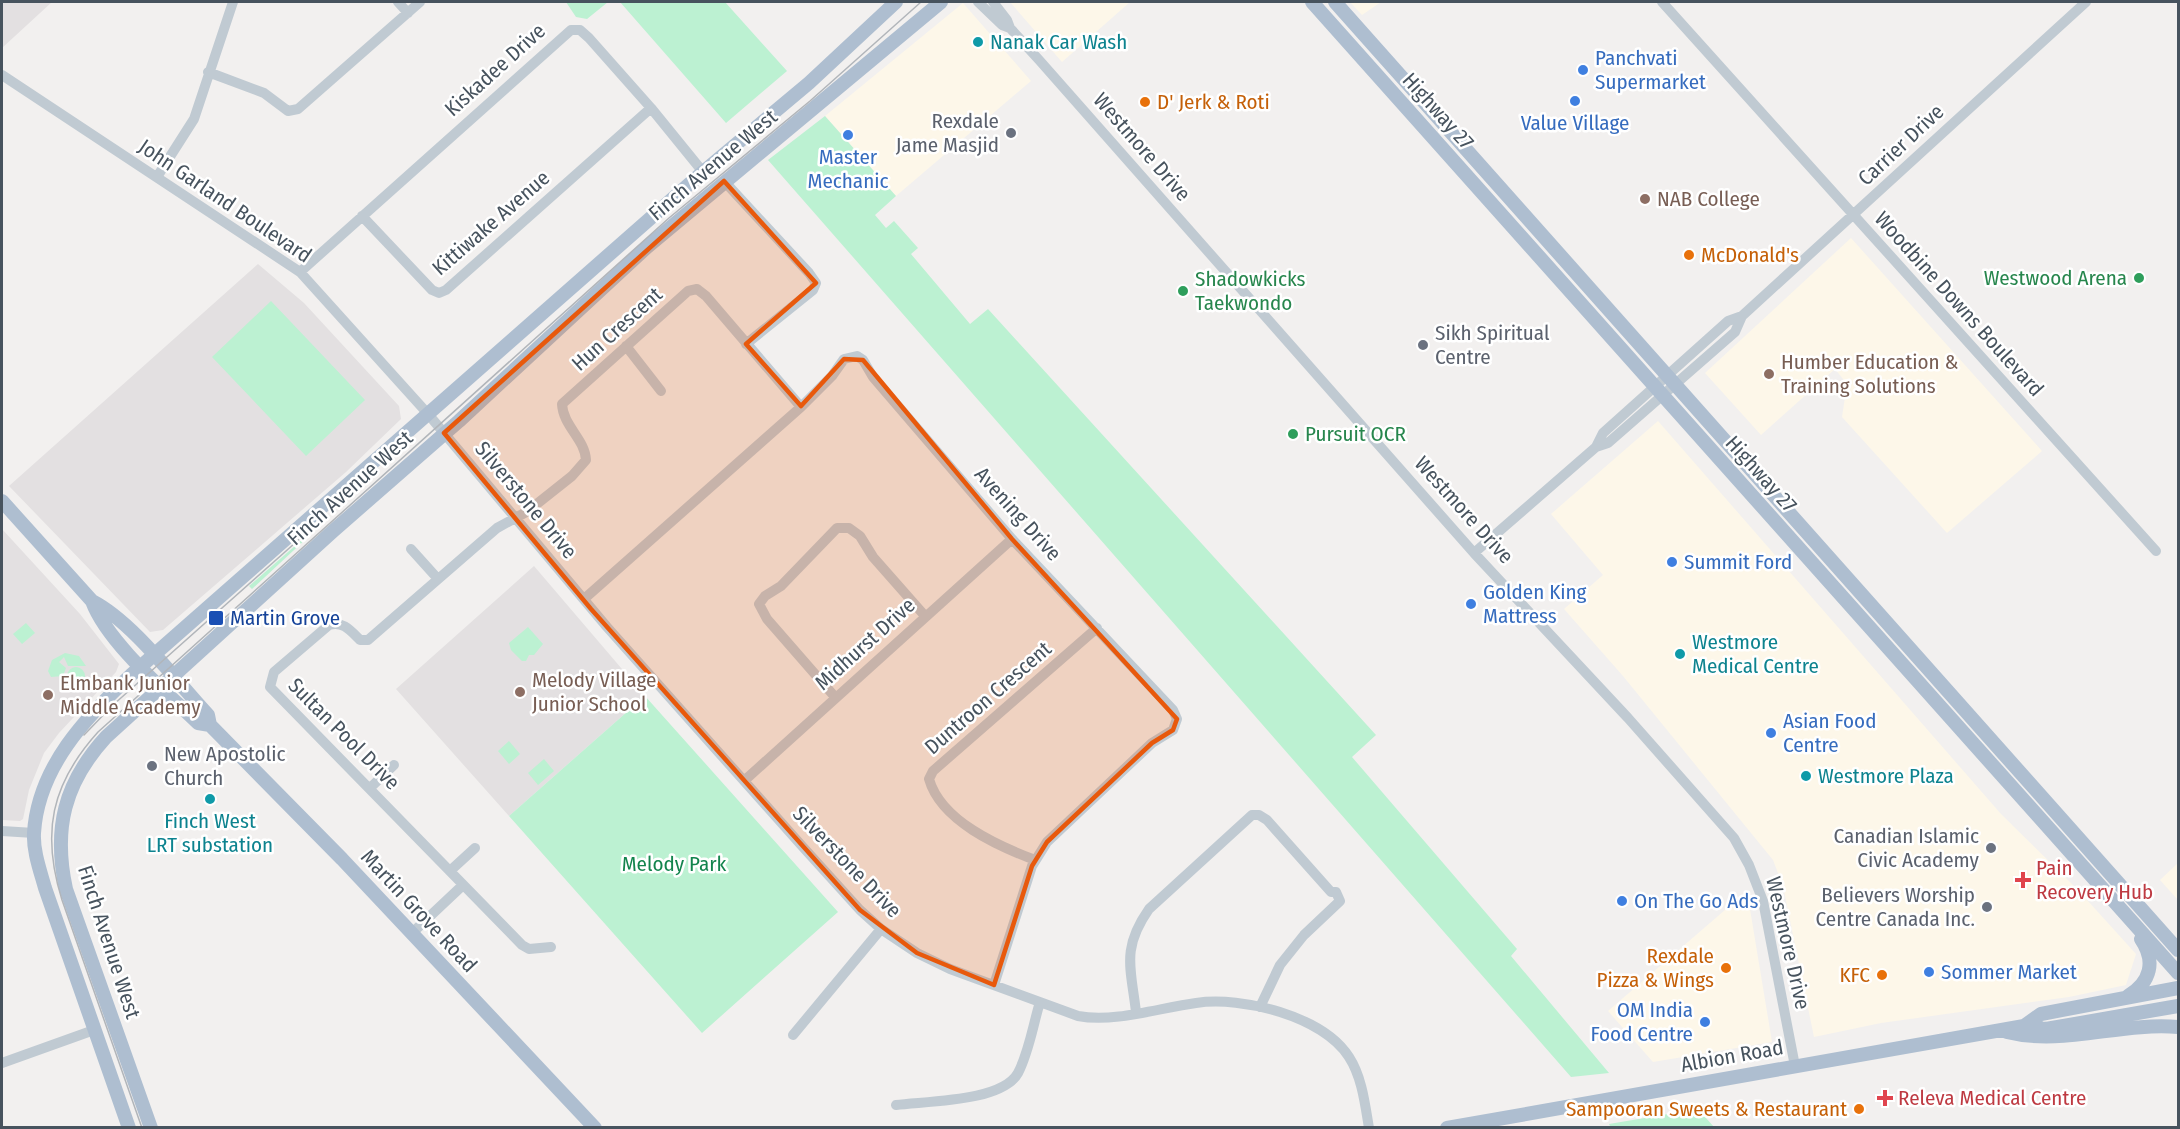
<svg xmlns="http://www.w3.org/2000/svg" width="2180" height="1129" viewBox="0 0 2180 1129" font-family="'Fira Sans Condensed',sans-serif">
  <rect width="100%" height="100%" fill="#f2f0ef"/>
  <path fill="#fdf7e9" d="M1010,2h120l-68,60z
    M1350,2h31l-19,13z
    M963,3l68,78 -135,115 -71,-80z
    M1851,238l191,213 -95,82 -105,-116 5,-33 -12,-15 -74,66 -56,-62z
    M1658,421l343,393 77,76 58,64 -10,31 -57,12 -188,26 -67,14 -31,-151 -10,-26 -150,-184 -59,-67 39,-34 -52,-61z
    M2178,863v37l-18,-20z
    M1747,891l25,151 -119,20 -45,-51z"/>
  <path fill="#e3e0e1" d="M2,2h50l-50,46z
    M258,264l46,39 95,103 2,13 -55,53 -183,158 -13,2 -141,-146z
    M2,529l78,85 39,50 -3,8 -57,61 -15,20 -15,37 -6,29 -3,2 -18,-1z
    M534,566l111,130 -136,120 -113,-127z"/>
  <path fill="#bcf1d2" d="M566,2h42l-21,17 -11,-2z
    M620,2h105l62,69 -61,52z
    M825,116l71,80 -21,19 11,13 8,-7 24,27 -7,6 59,70 18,-15 388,426 -24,22 165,192 -6,7 98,117 -38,4 -803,-917z
    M271,301l94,99 -59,56 -94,-99z
    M308,537l-56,52 -3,-3 55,-48z
    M26,623l9,10 -13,11 -9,-10z
    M528,627l15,17 -9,11h-5l-3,6h-4l-11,-11 -2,-7z
    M65,653l14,3 7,10h-18l-4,-9 -5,5 7,6 -3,8 -12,1 -3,-6 4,-11z
    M67 676a9 9 0 1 1 18 0a9 9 0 1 1-18 0Z
    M645,696l193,216 -136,121 -193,-217z
    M509,741l11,13 -11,10 -11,-13z
    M544,759l10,12 -16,14 -10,-12z
    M1698,1109l16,18 -103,1 -2,-4z"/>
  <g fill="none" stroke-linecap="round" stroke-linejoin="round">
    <path stroke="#c0cad2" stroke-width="10" d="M398,2l10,11
      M978,2l24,23 8,3 30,33 434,492 154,165 106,120 15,27 14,36 32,165
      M993,2l14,18 3,8
      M1662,2l494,549
      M208,72l56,21 24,18 10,-2 122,-107
      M2,75l298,197 128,142 179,213 195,219 58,64 21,19 36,24 33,16 128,47c36,7 81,-8 118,-13 46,-7 127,13 153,54 13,20 16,47 20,71
      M157,177l37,-58 39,-117
      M724,181l85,92 7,10 -3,7 -67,54
      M362,216l70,74 7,3 7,-3 205,-182
      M300,272l271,-242h9l9,8 62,70 52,64
      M626,346l35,45
      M1596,447l12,-4 127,-111 7,-16
      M411,549l27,30
      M1474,553l122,-106 7,-14 125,-112 14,-5 344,-314
      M584,599l217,-192 31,-31 12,-17 13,-3 6,4 10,17 139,162 161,171 4,9 -4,11 -21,13 -105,99 -15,24 -38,119
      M835,697l-68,-78 -8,-15 6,-8 16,-10 56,-58h12l11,8 13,21 52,59
      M745,780l267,-241
      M370,788l24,-23
      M2,831l32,2
      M1035,860c-37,-14 -94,-39 -106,-81l4,-8 164,-143
      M451,870l24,-22
      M411,934l52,-49
      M551,947l-22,2 -7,-4 -252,-258 4,-15 55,-47c14,-4 21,5 31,15h8l129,-112 31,-17 44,-35 14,-16c-1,-21 -23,-34 -24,-56l126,-113 9,-2 9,7 95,111
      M1136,1012c-5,-44 -15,-63 13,-103l103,-94h7l8,5 64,72h5l4,9 -36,34 -24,30 -20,42
      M793,1035l88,-106
      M2,1063l92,-33
      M896,1105c30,-4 106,-3 122,-32 11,-21 15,-48 22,-71"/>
    <path stroke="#aebed0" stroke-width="14" d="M1312,2l866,971
      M1335,2l843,948
      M2,501l90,100c41,21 84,80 116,114l2,10 132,134 253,269
      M92,601c15,41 74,91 106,122l12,2
      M2128,996c23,-14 28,-35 13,-57
      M2024,1026l17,-12 137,-26
      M2007,1032c55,14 114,-10 171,-5
      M129,1128l-84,-240c-5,-18 -12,-37 -11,-55 4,-66 52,-116 97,-158l572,-503 106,-89 87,-81
      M151,1128l-85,-239c-13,-60 -2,-106 40,-152l227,-206 126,-110 188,-174 294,-245
      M1447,1128l577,-102 22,3 132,-23"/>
    <path stroke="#b1b5ba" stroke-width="1.5" d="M84,735l29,-30 209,-186
      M142,1128l-80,-228c-21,-67 -11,-116 36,-168l571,-514 141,-117 111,-99"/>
  </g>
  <path fill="#e8590c" fill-opacity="0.2" stroke="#e8590c" stroke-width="4.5" stroke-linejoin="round" d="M724,181l92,102 -70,61 55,62 43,-47 19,1 149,179 165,180 -4,11 -21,13 -105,99 -15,24 -38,119 -77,-32 -57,-43 -269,-301 -147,-176z"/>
  <g fill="#0f9aa8" stroke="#fff" stroke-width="2">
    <circle cx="978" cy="42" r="6"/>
    <circle cx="1680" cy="654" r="6"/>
    <circle cx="1806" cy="776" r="6"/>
    <circle cx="210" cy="799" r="6"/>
  </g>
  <g fill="#3f7fe0" stroke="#fff" stroke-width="2">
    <circle cx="1583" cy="70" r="6"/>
    <circle cx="1575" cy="101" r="6"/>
    <circle cx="848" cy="135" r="6"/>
    <circle cx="1672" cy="562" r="6"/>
    <circle cx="1471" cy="604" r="6"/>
    <circle cx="1771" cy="733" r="6"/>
    <circle cx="1622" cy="901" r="6"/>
    <circle cx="1929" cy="972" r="6"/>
    <circle cx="1705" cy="1022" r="6"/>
  </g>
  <g fill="#e8710a" stroke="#fff" stroke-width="2">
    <circle cx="1145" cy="102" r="6"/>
    <circle cx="1689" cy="255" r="6"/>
    <circle cx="1726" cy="968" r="6"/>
    <circle cx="1882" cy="975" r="6"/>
    <circle cx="1859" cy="1109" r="6"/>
  </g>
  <g fill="#6b7280" stroke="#fff" stroke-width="2">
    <circle cx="1011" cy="133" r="6"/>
    <circle cx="1423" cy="345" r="6"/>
    <circle cx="152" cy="766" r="6"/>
    <circle cx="1991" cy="848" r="6"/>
    <circle cx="1987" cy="907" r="6"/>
  </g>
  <g fill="#8d6e63" stroke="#fff" stroke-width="2">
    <circle cx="1645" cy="199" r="6"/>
    <circle cx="1769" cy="374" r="6"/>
    <circle cx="520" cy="692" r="6"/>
    <circle cx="48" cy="695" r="6"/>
  </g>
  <g fill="#2e9e5b" stroke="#fff" stroke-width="2">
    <circle cx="2139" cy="278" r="6"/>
    <circle cx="1183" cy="291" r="6"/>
    <circle cx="1293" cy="434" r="6"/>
  </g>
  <rect fill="#1a4fb4" stroke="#fff" stroke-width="2" x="208" y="610" width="16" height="16" rx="3"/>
  <g fill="#e0444e" stroke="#fff" stroke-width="2">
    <path d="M2020 871h6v6h6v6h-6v6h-6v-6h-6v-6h6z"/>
    <path d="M1882 1089h6v6h6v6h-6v6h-6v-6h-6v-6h6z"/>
  </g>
  <g text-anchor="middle" stroke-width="5" stroke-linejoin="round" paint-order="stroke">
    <g font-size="21" fill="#0d838f" stroke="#fff" text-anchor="start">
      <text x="990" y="49">Nanak Car Wash</text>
      <text x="1692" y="649">Westmore<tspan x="1692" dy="24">Medical Centre</tspan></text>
      <text x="1818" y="783">Westmore Plaza</text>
      <text x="210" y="828" text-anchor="middle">Finch West<tspan x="210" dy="24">LRT substation</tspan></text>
    </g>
    <g font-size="21" fill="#366cbe" stroke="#fff" text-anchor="start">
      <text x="1595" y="65">Panchvati<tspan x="1595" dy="24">Supermarket</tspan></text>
      <text x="1575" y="130" text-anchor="middle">Value Village</text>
      <text x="848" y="164" text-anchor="middle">Master<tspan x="848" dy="24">Mechanic</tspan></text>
      <text x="1684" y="569">Summit Ford</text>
      <text x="1483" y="599">Golden King<tspan x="1483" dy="24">Mattress</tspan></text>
      <text x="1783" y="728">Asian Food<tspan x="1783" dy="24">Centre</tspan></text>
      <text x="1634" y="908">On The Go Ads</text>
      <text x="1941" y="979">Sommer Market</text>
      <text x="1693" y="1017" text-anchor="end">OM India<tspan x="1693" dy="24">Food Centre</tspan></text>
    </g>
    <g font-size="21" fill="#47535e" stroke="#fff">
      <text transform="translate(495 70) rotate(-42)" y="7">Kiskadee Drive</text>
      <text transform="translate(1438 111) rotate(48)" y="7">Highway 27</text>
      <text transform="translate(1901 145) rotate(-43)" y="7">Carrier Drive</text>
      <text transform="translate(1142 147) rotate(49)" y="7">Westmore Drive</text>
      <text transform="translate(713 165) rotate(-40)" y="7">Finch Avenue West</text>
      <text transform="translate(225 201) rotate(34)" y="7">John Garland Boulevard</text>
      <text transform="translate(491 223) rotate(-41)" y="7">Kittiwake Avenue</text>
      <text transform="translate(1959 304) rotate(48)" y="7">Woodbine Downs Boulevard</text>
      <text transform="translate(617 329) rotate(-42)" y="7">Hun Crescent</text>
      <text transform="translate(1761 474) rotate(48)" y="7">Highway 27</text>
      <text transform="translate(350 488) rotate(-42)" y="7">Finch Avenue West</text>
      <text transform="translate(526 500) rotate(50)" y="7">Silverstone Drive</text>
      <text transform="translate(1464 510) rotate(48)" y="7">Westmore Drive</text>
      <text transform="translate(1018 514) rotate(48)" y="7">Avening Drive</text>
      <text transform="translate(865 644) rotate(-42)" y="7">Midhurst Drive</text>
      <text transform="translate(988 698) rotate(-41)" y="7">Duntroon Crescent</text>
      <text transform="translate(344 734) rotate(45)" y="7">Sultan Pool Drive</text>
      <text transform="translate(847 862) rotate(46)" y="7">Silverstone Drive</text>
      <text transform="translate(419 911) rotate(47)" y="7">Martin Grove Road</text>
      <text transform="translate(109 942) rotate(72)" y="7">Finch Avenue West</text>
      <text transform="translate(1788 943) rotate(77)" y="7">Westmore Drive</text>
      <text transform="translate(1732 1056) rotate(-10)" y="7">Albion Road</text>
    </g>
    <g font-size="21" fill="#c56008" stroke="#fff" text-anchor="end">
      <text x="1157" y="109" text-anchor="start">D' Jerk &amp; Roti</text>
      <text x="1701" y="262" text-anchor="start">McDonald's</text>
      <text x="1714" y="963">Rexdale<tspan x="1714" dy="24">Pizza &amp; Wings</tspan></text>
      <text x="1870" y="982">KFC</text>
      <text x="1847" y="1116">Sampooran Sweets &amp; Restaurant</text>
    </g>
    <g font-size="21" fill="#5b616d" stroke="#fff" text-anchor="end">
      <text x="999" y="128">Rexdale<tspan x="999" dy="24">Jame Masjid</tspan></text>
      <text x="1435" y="340" text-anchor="start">Sikh Spiritual<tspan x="1435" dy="24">Centre</tspan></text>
      <text x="164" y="761" text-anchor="start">New Apostolic<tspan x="164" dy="24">Church</tspan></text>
      <text x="1979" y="843">Canadian Islamic<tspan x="1979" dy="24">Civic Academy</tspan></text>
      <text x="1975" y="902">Believers Worship<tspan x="1975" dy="24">Centre Canada Inc.</tspan></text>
    </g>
    <g font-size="21" fill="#785e54" stroke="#fff" text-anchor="start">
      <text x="1657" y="206">NAB College</text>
      <text x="1781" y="369">Humber Education &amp;<tspan x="1781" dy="24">Training Solutions</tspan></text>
      <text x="532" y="687">Melody Village<tspan x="532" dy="24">Junior School</tspan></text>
      <text x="60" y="690">Elmbank Junior<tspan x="60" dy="24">Middle Academy</tspan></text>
    </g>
    <g font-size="21" fill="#27864d" stroke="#fff" text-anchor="start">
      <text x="2127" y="285" text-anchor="end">Westwood Arena</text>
      <text x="1195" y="286">Shadowkicks<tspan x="1195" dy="24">Taekwondo</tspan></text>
      <text x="1305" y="441">Pursuit OCR</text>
    </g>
    <g font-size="21" fill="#164399" stroke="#fff" text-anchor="start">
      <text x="230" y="625">Martin Grove</text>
    </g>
    <g font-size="21" fill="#13844d" stroke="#fff">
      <text x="674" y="871">Melody Park</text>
    </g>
    <g font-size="21" fill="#be3a42" stroke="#fff" text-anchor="start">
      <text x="2036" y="875">Pain<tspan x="2036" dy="24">Recovery Hub</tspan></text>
      <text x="1898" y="1105">Releva Medical Centre</text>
    </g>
  </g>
  <rect width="2180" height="1129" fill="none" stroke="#47535e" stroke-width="6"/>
</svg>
